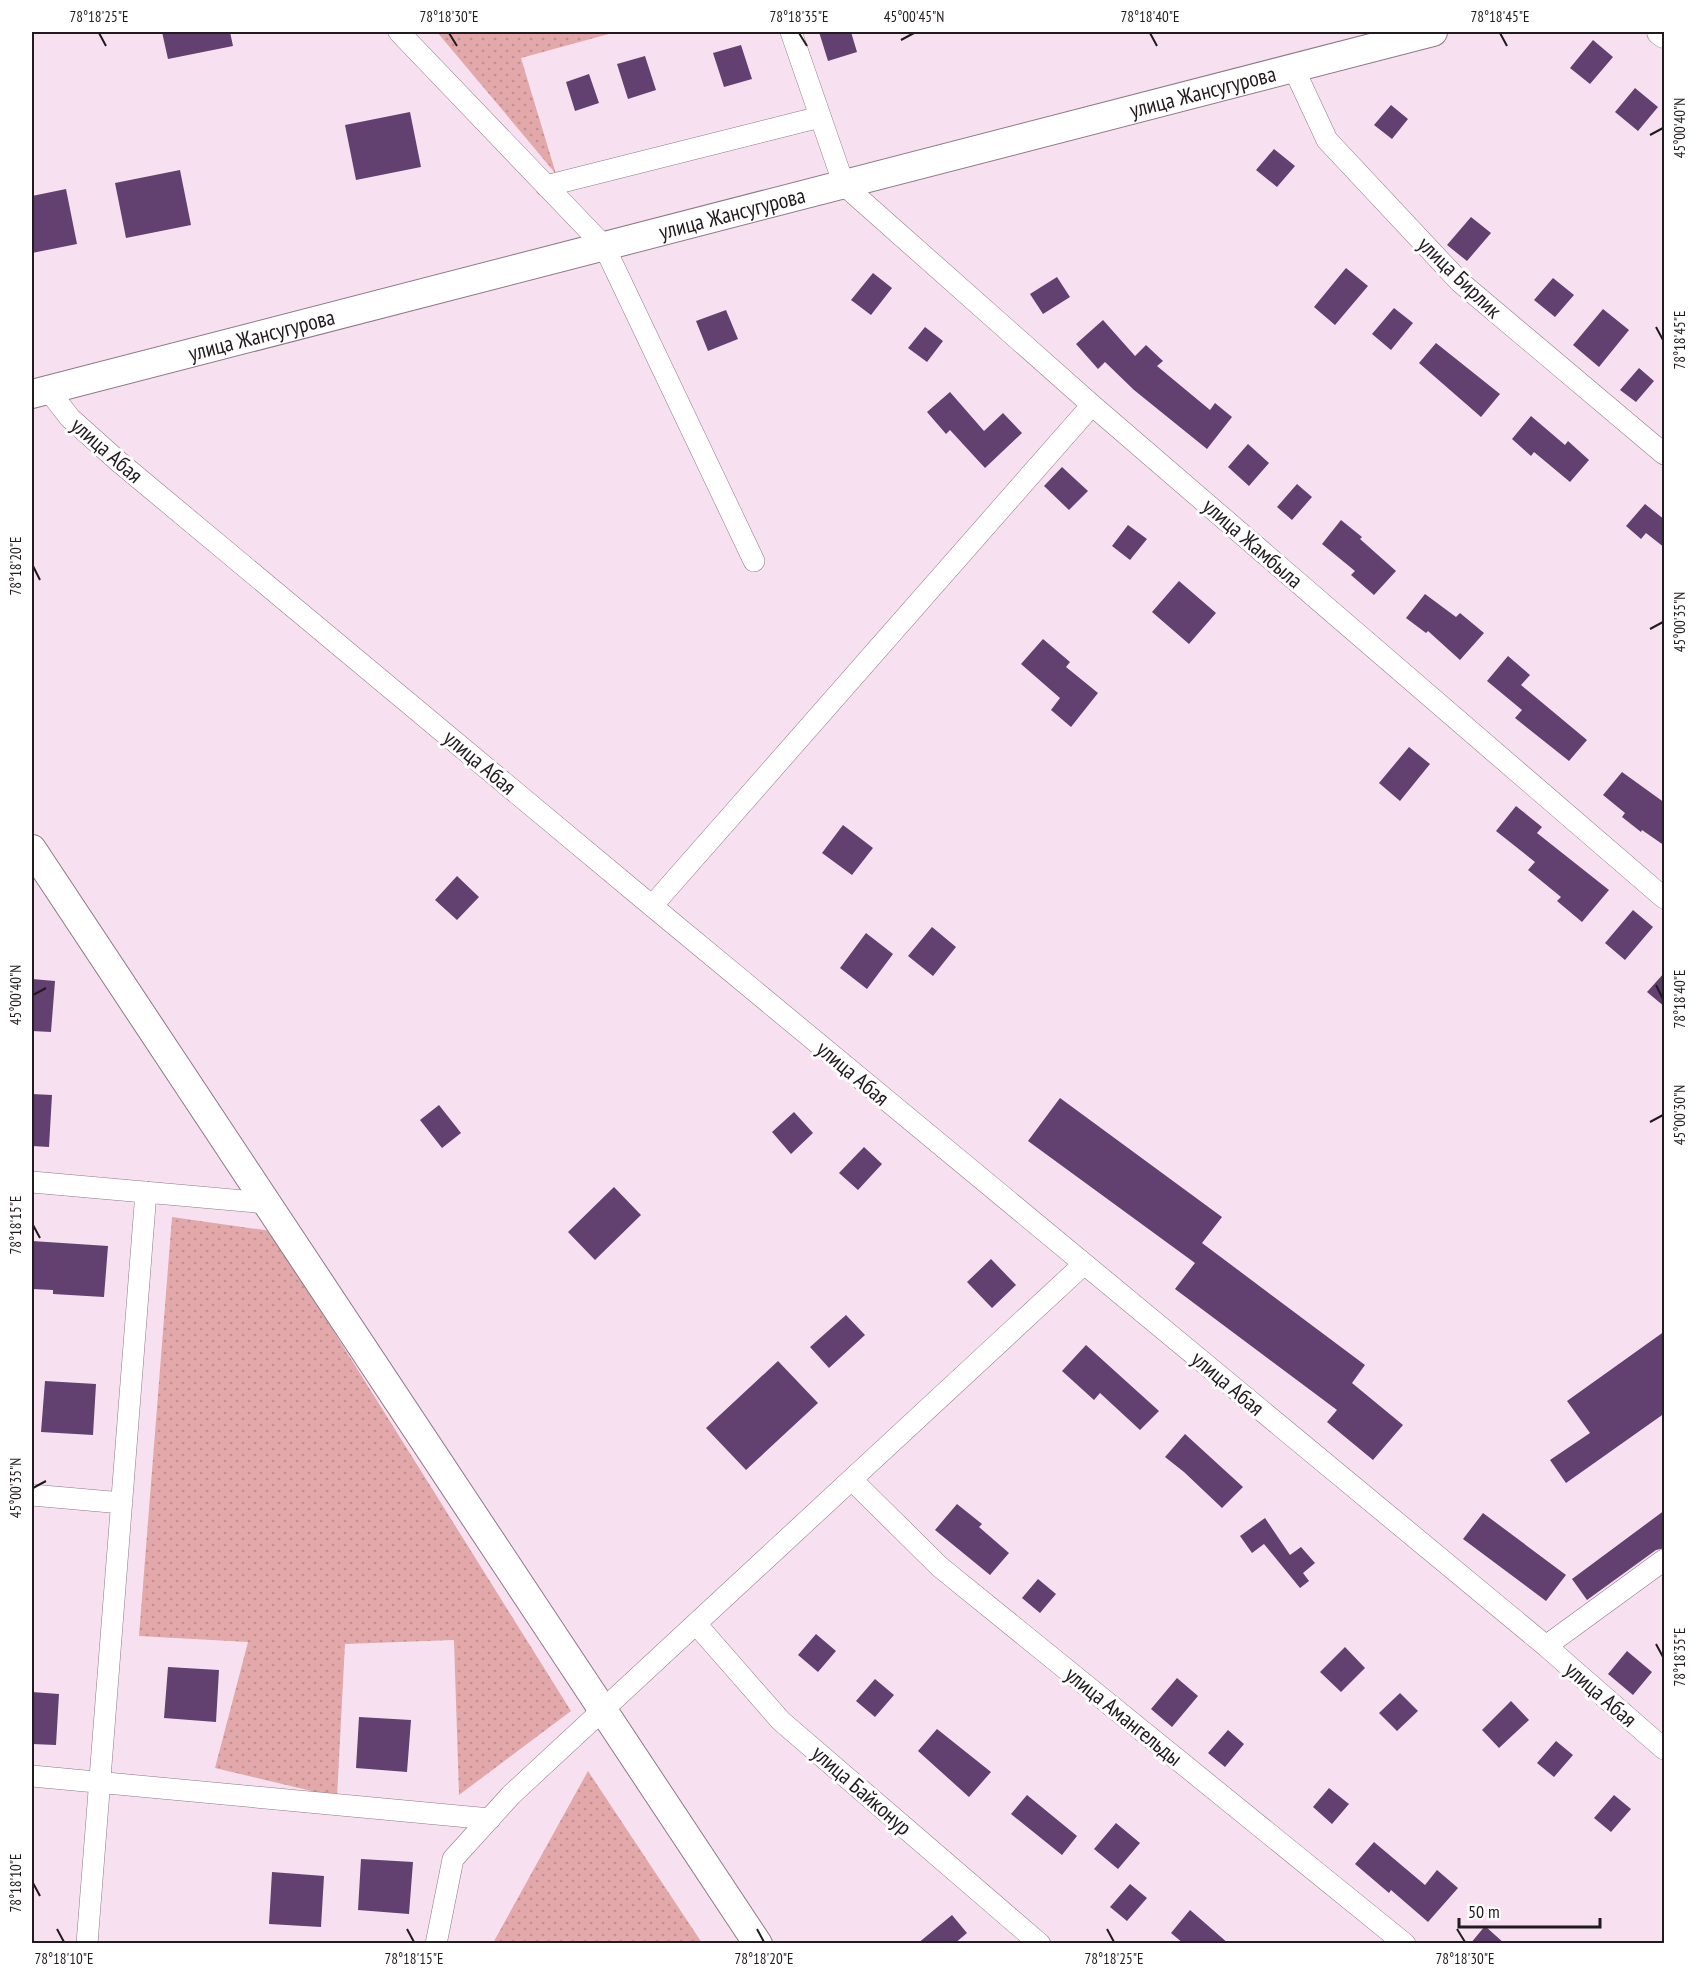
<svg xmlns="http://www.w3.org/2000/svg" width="1696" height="1975" viewBox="0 0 1696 1975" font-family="'PT Sans Narrow',sans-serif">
  <defs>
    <pattern id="grass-dots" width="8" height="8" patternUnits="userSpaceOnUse" patternTransform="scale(1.5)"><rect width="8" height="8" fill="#e2a8aa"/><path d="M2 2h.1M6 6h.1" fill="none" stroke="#c29092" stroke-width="1.8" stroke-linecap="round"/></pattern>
  </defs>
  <rect width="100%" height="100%" fill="#f7e1f1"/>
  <path fill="url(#grass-dots)" d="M437,32h179l-95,26 35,116z
    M172,1217l99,14 300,480 -112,84 -5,-155 -109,4 -8,153 -122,-29 33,-126 -109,-6z
    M588,1771l114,172h-209z"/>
  <path fill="#62406f" d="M162,32h68l3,14 -65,13z
    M819,32h32l6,20 -29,9z
    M1593,40l20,17 -23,27 -20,-16z
    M741,45l11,34 -28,8 -11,-34z
    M645,56l11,34 -28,9 -11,-35z
    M589,74l10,29 -24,8 -9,-29z
    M1635,88l23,19 -20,24 -23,-19z
    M1391,105l17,14 -16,20 -18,-14z
    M410,112l11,55 -65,13 -11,-55z
    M1274,149l21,17 -18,21 -21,-17z
    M180,170l11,55 -65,13 -11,-55z
    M66,189l11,55 -45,9v-57z
    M1471,217l20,16 -24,28 -20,-16z
    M1346,268l22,18 -33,39 -21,-18z
    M873,273l19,15 -21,27 -20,-15z
    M1057,277l13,20 -27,17 -13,-20z
    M1553,278l21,17 -19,22 -21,-17z
    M1394,308l19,15 -22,27 -19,-16z
    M1603,309l26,21 -30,37 -26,-22z
    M726,310l12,29 -30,12 -12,-30z
    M1103,320l32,36 11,-11 17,16 -6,5 53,44 5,-7 17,14 -25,32 -73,-59 -29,-28 -7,7 -22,-25z
    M925,327l18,14 -16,21 -19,-14z
    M1436,343l64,51 -19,23 -62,-54z
    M1639,368l15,13 -18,21 -16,-12z
    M950,392l34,39 19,-18 19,20 -37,35 -35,-38 -4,4 -19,-22z
    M1531,416l34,29 3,-4 21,19 -19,22 -36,-30 -3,4 -19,-17z
    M1248,444l21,19 -20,23 -21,-19z
    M1062,467l26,24 -19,19 -25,-24z
    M1297,484l15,13 -20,23 -15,-13z
    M1645,504l20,16v28l-19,-15 -5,6 -15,-13z
    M1341,520l21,17 -2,2 36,32 -22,24 -23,-20 4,-4 -33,-27z
    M1128,525l19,14 -17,21 -18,-14z
    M1179,581l37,32 -27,31 -37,-32z
    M1425,594l31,23 4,-4 24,20 -24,27 -32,-29 -2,2 -20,-15z
    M1043,639l27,23 -4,5 32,26 -27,34 -20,-17 9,-12 -39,-34z
    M1508,656l22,19 -9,10 66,55 -18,21 -54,-43 7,-8 -35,-29z
    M1409,747l21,17 -30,37 -21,-18z
    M1622,772l43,31v43l-23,-16 -1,2 -19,-15 3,-4 -22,-18z
    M1516,806l26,21 -5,6 72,57 -27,32 -25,-21 4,-4 -33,-27 7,-8 -39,-31z
    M843,825l30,23 -21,27 -30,-22z
    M457,876l22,21 -22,23 -22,-20z
    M1633,910l20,17 -28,33 -20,-17z
    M932,927l24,20 -23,29 -25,-20z
    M866,933l27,21 -26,35 -27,-21z
    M1665,972v35l-18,-15z
    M32,979l23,2 -4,51 -19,-1z
    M32,1094l20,1 -3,52 -17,-1z
    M1060,1098l162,119 -20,26 163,122 -13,18 51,42 -30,35 -46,-38 10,-12 -162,-121 20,-26 -167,-122z
    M439,1105l22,28 -19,15 -22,-28z
    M794,1112l19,21 -22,21 -19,-22z
    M864,1147l18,17 -24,26 -19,-17z
    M614,1187l27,28 -46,45 -27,-28z
    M32,1241l76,5 -4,51 -51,-3v-4l-21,-1z
    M991,1259l25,26 -24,23 -25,-26z
    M846,1315l19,20 -36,33 -19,-21z
    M1665,1331v82l-99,70 -16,-23 40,-27 -23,-32z
    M1086,1345l73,66 -19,19 -40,-37 -6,7 -32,-29z
    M778,1361l40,42 -72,67 -40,-42z
    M45,1381l51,3 -3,51 -52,-3z
    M1185,1434l58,53 -21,21 -38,-36 -19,-15z
    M957,1504l25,20 -3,3 30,26 -19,22 -55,-45z
    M1665,1510v38l-9,2 -69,50 -15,-21z
    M1483,1513l83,62 -20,26 -83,-62z
    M1265,1518l25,37 11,-8 14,16 -12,10 6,8 -9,7 -36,-44 -12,9 -12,-17z
    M1038,1579l18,15 -16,19 -18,-15z
    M816,1634l20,17 -18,21 -20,-17z
    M1345,1647l20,21 -24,24 -21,-20z
    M1627,1651l25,21 -19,23 -25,-21z
    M168,1667l51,3 -3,52 -52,-4z
    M1177,1678l21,18 -26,31 -21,-18z
    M875,1679l19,16 -19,22 -19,-16z
    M32,1692l27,2 -3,51 -24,-1z
    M1400,1693l18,18 -21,20 -18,-18z
    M1511,1701l18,19 -30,28 -17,-18z
    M359,1717l52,3 -4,52 -51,-4z
    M937,1729l54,43 -22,25 -51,-46z
    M1228,1730l16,14 -19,23 -17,-14z
    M1556,1741l17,14 -19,22 -17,-14z
    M1329,1788l20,16 -17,20 -19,-17z
    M1027,1795l50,41 -15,19 -51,-41z
    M1614,1795l17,14 -20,23 -17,-14z
    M1116,1823l24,20 -22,26 -24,-20z
    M1374,1842l51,43 12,-15 21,18 -30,34 -37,-32 -2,3 -34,-29z
    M361,1859l52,3 -4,52 -51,-4z
    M272,1872l52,4 -3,51 -52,-3z
    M1130,1884l17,14 -20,23 -17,-14z
    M1190,1910l39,34h-45l-13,-11z
    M952,1915l15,18 -13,11h-37z
    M1485,1926l20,18h-35z"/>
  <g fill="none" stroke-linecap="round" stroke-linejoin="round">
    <g stroke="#8d7987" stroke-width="22">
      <path id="minor" d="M399,32l205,214 150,315
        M791,32l53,153 248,220 572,493
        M1293,67l34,73 133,142 204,172
        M546,186l274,-69
        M49,391l21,27 48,43 534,445 894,740 118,103
        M652,906l440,-501
        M32,1182l235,21
        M852,1480l88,87 465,377
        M32,1495l90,8
        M696,1624l85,97 259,223
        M1546,1646l118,-86
        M32,1776l458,43
        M87,1944l59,-752
        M436,1944l17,-85 58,-64 573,-531"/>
    </g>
    <g stroke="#8d7987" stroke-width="27">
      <path id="tertiary" d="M1660,32l4,3"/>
    </g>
    <g stroke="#8d7987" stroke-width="30">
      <g id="secondary">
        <path id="s1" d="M32,394l1401,-362"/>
        <path d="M32,849l726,1095"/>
      </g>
    </g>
    <use href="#minor" stroke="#fff" stroke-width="21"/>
    <use href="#tertiary" stroke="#fff" stroke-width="26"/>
    <use href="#secondary" stroke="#fff" stroke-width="28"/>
  </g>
  <path fill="none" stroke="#211a1f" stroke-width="2" d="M99,33l7,13M449,33l8,13M799,33l8,13M1150,33l7,13M1500,33l7,13M901,40l13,-7M1650,135l13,-7M1656,327l7,13M33,566l7,14M1650,629l13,-7M1656,985l7,14M33,995l13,-7M1650,1122l13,-7M33,1225l7,13M33,1488l13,-7M1656,1644l7,13M33,1883l7,13M57,1929l7,13M407,1929l7,13M757,1929l7,13M1107,1929l7,13M1457,1929l8,13"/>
  <g text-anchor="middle" stroke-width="6" stroke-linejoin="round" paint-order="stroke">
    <g font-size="22" fill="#211a1f" stroke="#fff">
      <text dy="8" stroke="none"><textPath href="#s1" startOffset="1209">улица Жансугурова</textPath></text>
      <text dy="8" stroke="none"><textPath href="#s1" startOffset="723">улица Жансугурова</textPath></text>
      <text transform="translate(1460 277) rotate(44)" y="8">улица Бирлик</text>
      <text dy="8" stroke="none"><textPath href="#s1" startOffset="237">улица Жансугурова</textPath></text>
      <text transform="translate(107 450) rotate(41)" y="8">улица Абая</text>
      <text transform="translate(1253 543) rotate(41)" y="8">улица Жамбыла</text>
      <text transform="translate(480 762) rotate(40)" y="8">улица Абая</text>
      <text transform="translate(853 1073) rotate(40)" y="8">улица Абая</text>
      <text transform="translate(1228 1383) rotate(40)" y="8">улица Абая</text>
      <text transform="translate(1601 1694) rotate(41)" y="8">улица Абая</text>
      <text transform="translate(1124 1716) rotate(39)" y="8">улица Амангельды</text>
      <text transform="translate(862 1790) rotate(41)" y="8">улица Байконур</text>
    </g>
  </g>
  <rect width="1696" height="1975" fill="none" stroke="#ffffff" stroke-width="66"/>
  <path d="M1459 1918v9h141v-9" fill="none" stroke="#211a1f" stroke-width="3"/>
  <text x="1468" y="1918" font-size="18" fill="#211a1f" stroke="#ffffff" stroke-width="4.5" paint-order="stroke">50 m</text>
  <rect x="33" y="33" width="1630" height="1909" fill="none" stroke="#211a1f" stroke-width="2"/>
  <g font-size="15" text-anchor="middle" fill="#211a1f">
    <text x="99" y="22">78°18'25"E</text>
    <text x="449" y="22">78°18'30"E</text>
    <text x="799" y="22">78°18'35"E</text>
    <text x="914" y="22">45°00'45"N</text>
    <text x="1150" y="22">78°18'40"E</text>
    <text x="1500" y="22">78°18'45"E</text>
    <text transform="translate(1680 128) rotate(-90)" y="5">45°00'40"N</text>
    <text transform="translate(1680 340) rotate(-90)" y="5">78°18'45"E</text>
    <text transform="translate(16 566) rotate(-90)" y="5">78°18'20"E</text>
    <text transform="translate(1680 622) rotate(-90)" y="5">45°00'35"N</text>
    <text transform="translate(16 995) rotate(-90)" y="5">45°00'40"N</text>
    <text transform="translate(1680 999) rotate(-90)" y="5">78°18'40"E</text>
    <text transform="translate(1680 1115) rotate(-90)" y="5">45°00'30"N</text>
    <text transform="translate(16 1225) rotate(-90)" y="5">78°18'15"E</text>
    <text transform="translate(16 1488) rotate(-90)" y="5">45°00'35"N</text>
    <text transform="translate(1680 1657) rotate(-90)" y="5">78°18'35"E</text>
    <text transform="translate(16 1883) rotate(-90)" y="5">78°18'10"E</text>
    <text x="64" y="1964">78°18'10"E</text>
    <text x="414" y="1964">78°18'15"E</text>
    <text x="764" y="1964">78°18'20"E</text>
    <text x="1114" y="1964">78°18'25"E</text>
    <text x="1465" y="1964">78°18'30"E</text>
  </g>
</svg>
